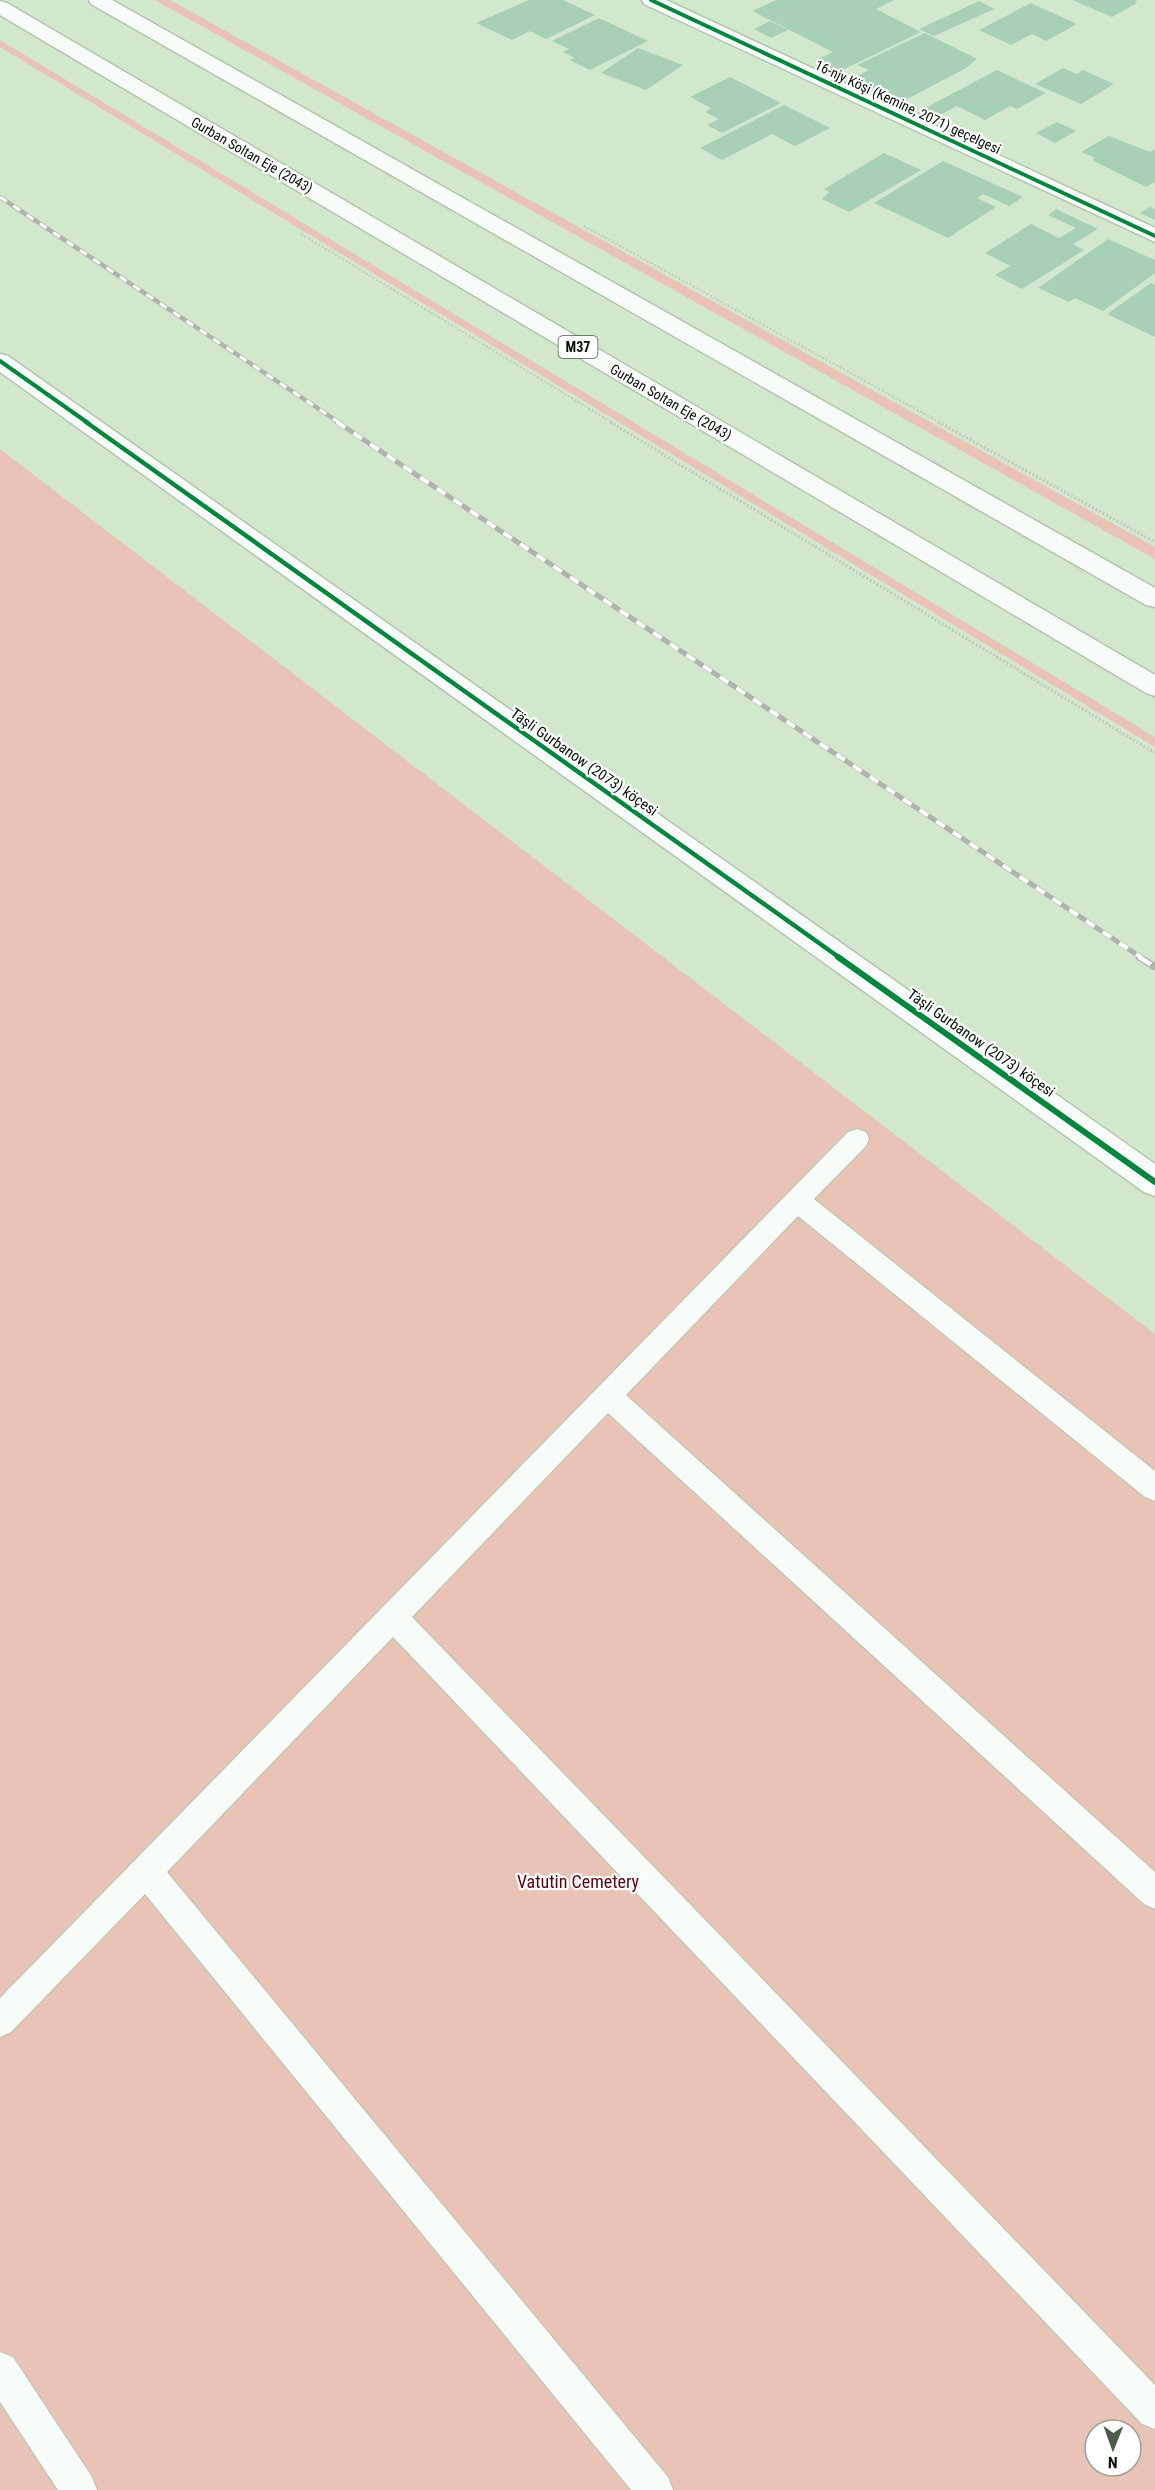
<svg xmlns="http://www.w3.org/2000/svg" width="1155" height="2490" viewBox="0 0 1155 2490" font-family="'Roboto Condensed',sans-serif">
  <rect width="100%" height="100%" fill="#d2e8cd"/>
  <path fill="#e9c4b6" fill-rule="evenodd" d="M155,0h15l985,547v12z
    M0,40l1155,697v10l-1155,-700z
    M0,449l1155,885v1156h-1155zM1095,2430h36v36h-36z"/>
  <path fill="#a7d0b7" d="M529,0h34l32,15 -49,24 -16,-8 -18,9 -36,-17z
    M776,0h118l-18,9 45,23 -85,41 -22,-12 19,-9 -81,-41z
    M1072,0h66l-4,2 3,1 -25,14z
    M979,1l15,8 -60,27 -15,-7z
    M1031,3l46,21 -31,17 -14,-7 -21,11 -32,-15z
    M599,18l49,23 -58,29 -20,-10 5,-2 -12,-6 6,-3 -17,-8z
    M770,21l18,9 -17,8 -17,-9z
    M925,33l52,26 -11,9 -70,37 -48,-24 21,-11 -12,-5z
    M638,48l45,17 -37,25 -45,-17z
    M1063,68l14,6 6,-4 31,14 -33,20 -46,-20z
    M997,70l49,23 -29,16 -7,-3 -25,14 -28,-14 -28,15 -15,-7z
    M730,77l51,26 -59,30 -15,-8 12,-6 -14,-7 6,-4 -21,-11z
    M784,105l46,23 -35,18 -23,-12 -50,26 -22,-12z
    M1057,122l19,9 -21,12 -19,-10z
    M1109,136l41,16 5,-3v33l-9,5 -54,-27 3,-2 -14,-6z
    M884,153l37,17 -72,42 -27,-13 8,-7 -6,-3z
    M943,161l80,36 -14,9 -26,-12 -6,4 19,9 -48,31 -74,-35z
    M1150,207l5,2v11l-15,-7z
    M1056,209l42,20 -25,15 11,6 -62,39 -27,-14 15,-9 -25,-13 46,-29 28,14 17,-10 -28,-13z
    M1108,239l47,21v13l-52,38 -28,-13 -6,4 -31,-14z
    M1151,283l4,2v52l-48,-23z"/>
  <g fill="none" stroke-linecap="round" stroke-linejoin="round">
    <g stroke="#b3c5af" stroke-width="2">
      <path id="service" d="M857,1129l9,3 3,7 -3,7 -52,53 341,272v30l-10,-4 -347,-281 -172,179 529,477v37l-11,-5 -536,-491 -196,204 743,768v44l-13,-5 -749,-787 -226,235 501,605 5,13h-42l-486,-596 -134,138 -11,5v-39l848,-866z
        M0,2352l13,5 79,120 5,13h-39l-58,-88z"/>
    </g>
    <g stroke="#b3c5af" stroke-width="3">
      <path id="minor" d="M642,0h24l489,228v14l-511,-238z
        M0,354l8,2 1147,808v32l-11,-4 -1144,-820z"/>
    </g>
    <g stroke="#b3c5af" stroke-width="3">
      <path id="trunk" d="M89,0h23l1043,588v19l-9,-2 -1055,-601z
        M0,1l7,2 1148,672v21l-9,-3 -1146,-678z"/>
    </g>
    <path stroke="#c4cac3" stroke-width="2" stroke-dasharray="2 2" stroke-linecap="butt" d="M584,226l357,197
      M301,234l312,189"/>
    <path stroke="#c4cac3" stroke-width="3" stroke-dasharray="2 2" stroke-linecap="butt" d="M610,422l545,331
      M938,422l217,120"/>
    <use href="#service" fill="#f8fcf8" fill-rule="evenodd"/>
    <use href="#minor" fill="#f8fcf8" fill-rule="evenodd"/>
    <use href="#trunk" fill="#f8fcf8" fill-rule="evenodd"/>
    <g stroke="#aeb3ae" stroke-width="4.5">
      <path id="rail-far2" d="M0,197l340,226"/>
    </g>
    <g stroke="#aeb3ae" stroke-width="5">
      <path id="rail-far1" d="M337,422l805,536"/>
    </g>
    <g stroke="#aeb3ae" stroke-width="7">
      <path id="rail" d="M1139,957l16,10"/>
    </g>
    <use href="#rail-far2" stroke="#fff" stroke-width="3" stroke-dasharray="8" stroke-linecap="butt"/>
    <use href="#rail-far1" stroke="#fff" stroke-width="4" stroke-dasharray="10" stroke-linecap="butt"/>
    <use href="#rail" stroke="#fff" stroke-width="4.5" stroke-dasharray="14" stroke-linecap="butt"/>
    <g stroke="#fff" stroke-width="6">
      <path id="cycleway-far2" d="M651,0l504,236
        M0,361l88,62"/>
    </g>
    <g stroke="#fff" stroke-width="8">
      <path id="cycleway-far1" d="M86,422l754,536"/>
    </g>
    <g stroke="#fff" stroke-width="10">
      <path id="cycleway" d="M838,957l317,225"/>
    </g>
    <use href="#cycleway-far2" stroke="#00873e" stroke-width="4"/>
    <use href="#cycleway-far1" stroke="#00873e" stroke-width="4.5"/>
    <use href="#cycleway" stroke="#00873e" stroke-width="6"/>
  </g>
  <g text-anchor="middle" stroke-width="4.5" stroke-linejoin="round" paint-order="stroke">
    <g font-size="14" fill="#041103" stroke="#fff">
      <text transform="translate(908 107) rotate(25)" y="5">16-njy Köşi (Kemine, 2071) geçelgesi</text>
      <text transform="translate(252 155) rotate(30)" y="5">Gurban Soltan Eje (2043)</text>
      <text transform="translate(671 402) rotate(30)" y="5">Gurban Soltan Eje (2043)</text>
    </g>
    <rect fill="#fff" stroke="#4f584f" stroke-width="1.5" x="558.5" y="336" width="39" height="22" rx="4.5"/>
    <g font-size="14" font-weight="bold" fill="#041103">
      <text x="578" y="352">M37</text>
    </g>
    <g font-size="15" fill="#041103" stroke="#fff">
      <text transform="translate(584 762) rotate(35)" y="5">Täşli Gurbanow (2073) köçesi</text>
      <text transform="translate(981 1043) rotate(35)" y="5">Täşli Gurbanow (2073) köçesi</text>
    </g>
    <g font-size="18" fill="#590010" stroke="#fff">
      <text x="578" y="1888">Vatutin Cemetery</text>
    </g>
  </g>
  <g transform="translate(1113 2448) rotate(181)"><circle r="28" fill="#ffffff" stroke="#9ba09a" stroke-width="1.5"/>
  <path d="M0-4.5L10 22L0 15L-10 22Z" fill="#4c5c4a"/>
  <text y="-9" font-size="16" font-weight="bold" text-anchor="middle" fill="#041103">N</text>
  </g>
</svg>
